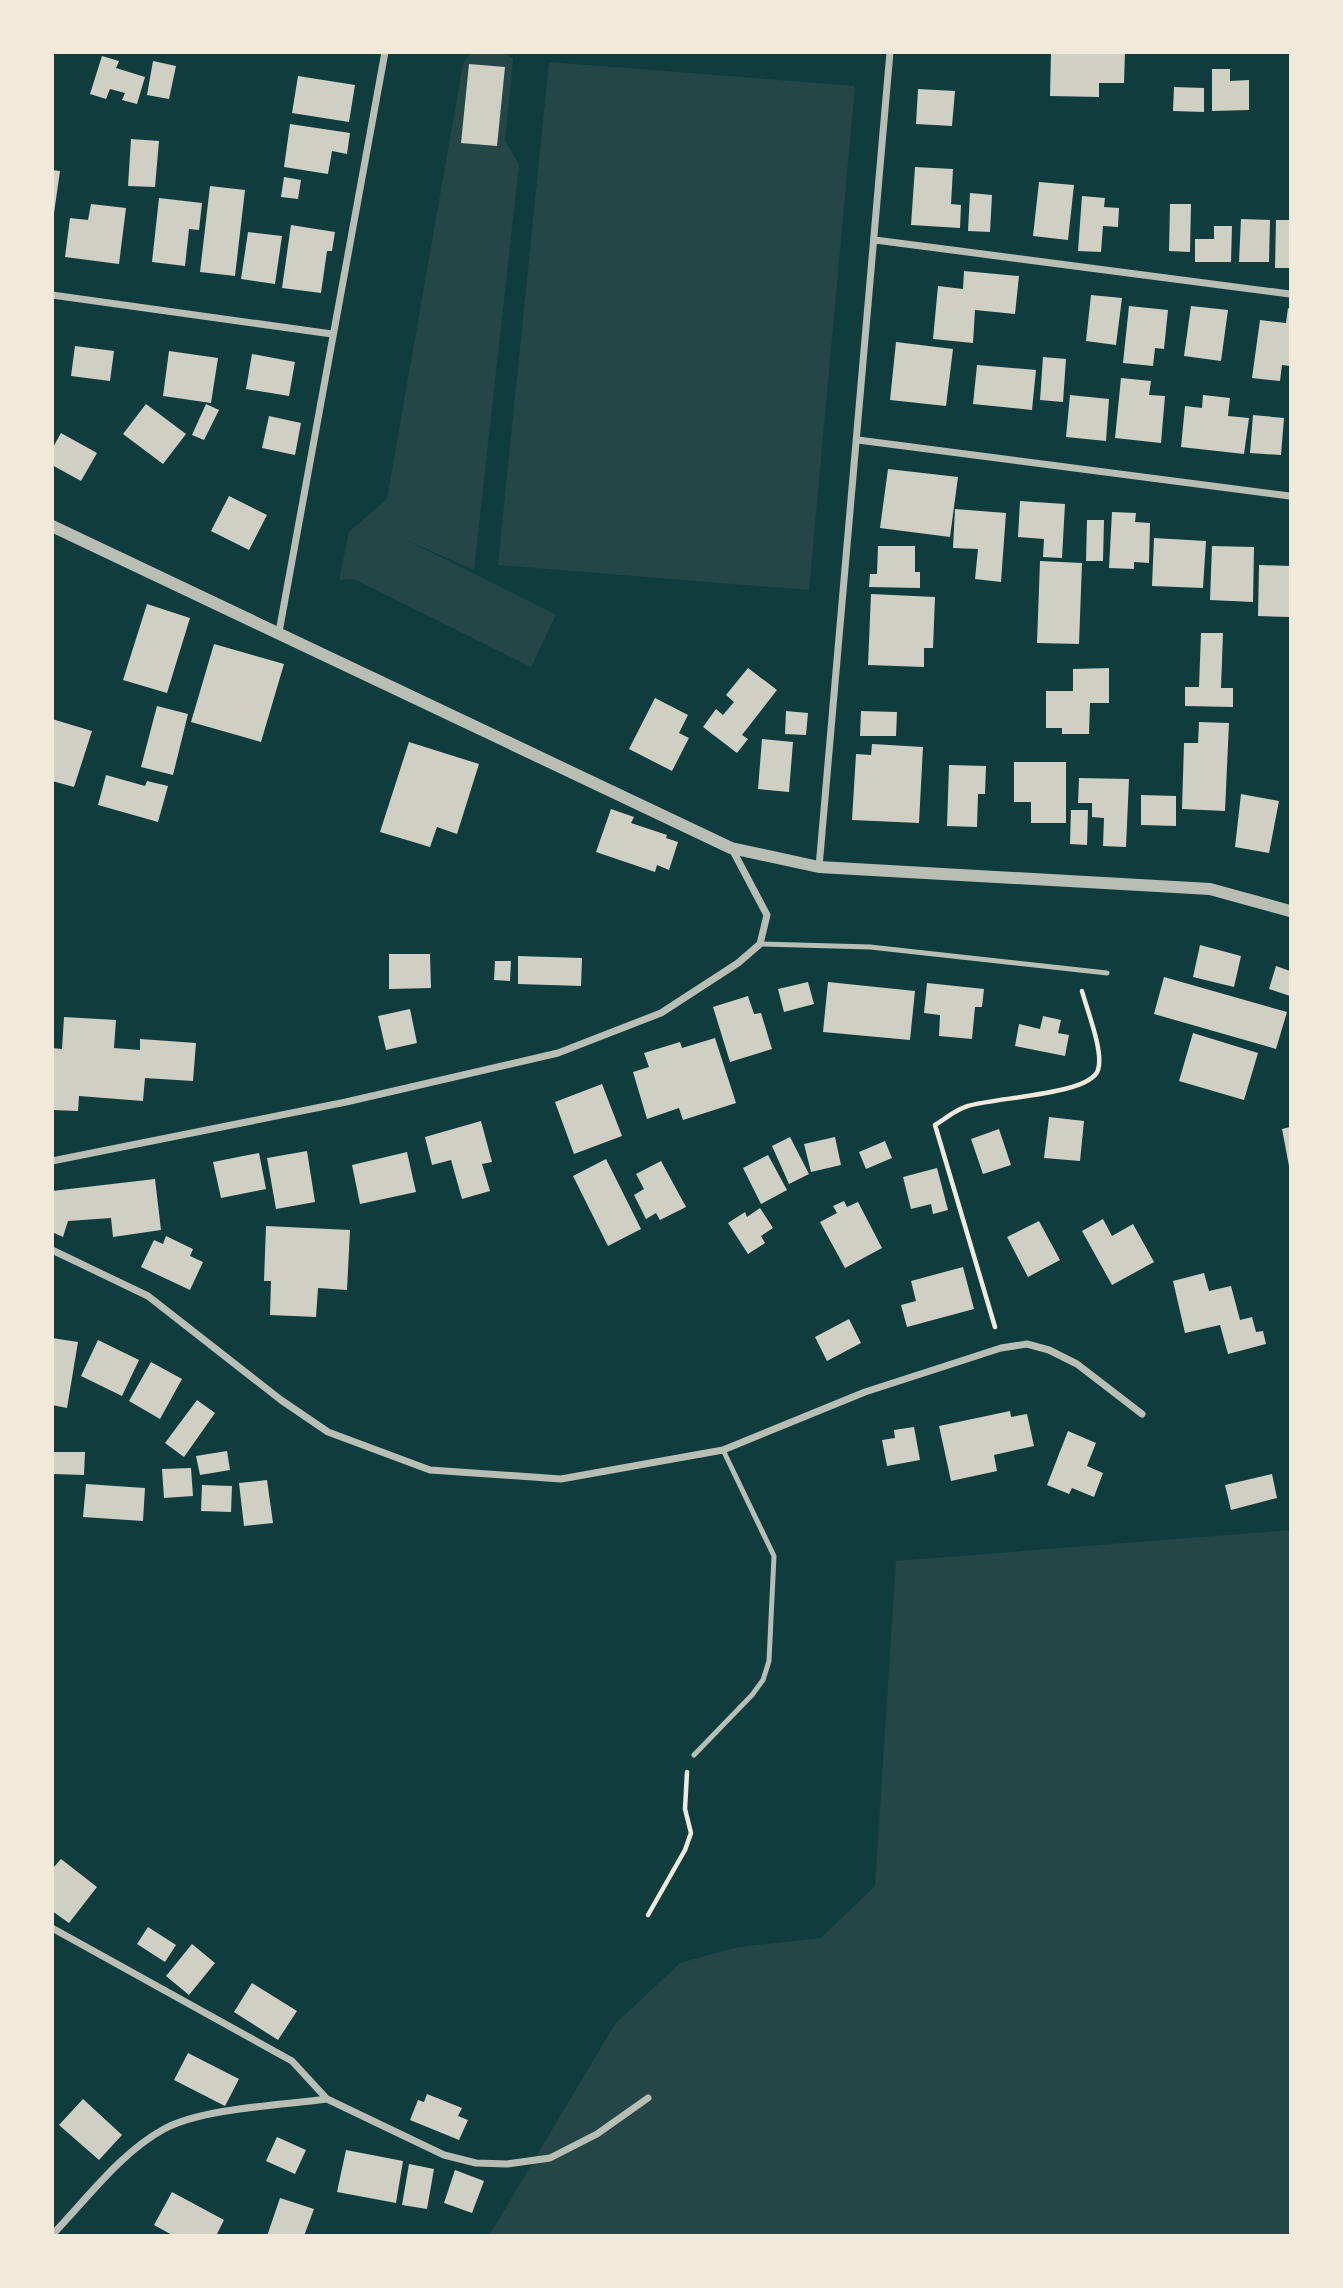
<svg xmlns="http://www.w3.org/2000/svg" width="1343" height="2288" viewBox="0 0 1343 2288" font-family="'IBM Plex Serif',serif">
  <rect width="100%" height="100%" fill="#0f3d3e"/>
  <path fill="#244646" d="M470,53h35l8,6 -8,81 14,25 -45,405 -70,-31 152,76 -25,52 -177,-88 -15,1 10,-48 38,-33 76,-435z
    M549,62l306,24 -46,504 -311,-25z
    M1290,1530v705l-801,1 126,-212 65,-61 58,-16 83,-9 54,-52 21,-325z"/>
  <path fill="#cfcfc3" d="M1051,52h74l-1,31h-25v14l-49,-1z
    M102,56l17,5 -3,7 29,9 -8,27 -15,-4 3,-7 -15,-4 -4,10 -16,-5z
    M153,61l23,5 -7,33 -22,-4z
    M469,64l36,3 -8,79 -36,-3z
    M1212,69h18v12l19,-1v30l-37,1z
    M298,76l57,9 -6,37 -57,-9z
    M1174,87l30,1v24l-31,-1z
    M918,89l37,2 -3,35 -36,-2z
    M290,124l60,9 -3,21 -15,-3 -4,23 -44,-7z
    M131,139l28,2 -4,46 -27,-1z
    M915,167l38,2 -2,35 10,1 -1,23 -49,-3z
    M52,170l8,1 -6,42h-2z
    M284,177l17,3 -3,19 -17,-2z
    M1039,182l35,3 -6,55 -35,-4z
    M210,186l35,4 -10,86 -35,-4z
    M970,193l22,2 -2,37 -22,-1z
    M1082,196l23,2 -1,9 15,1 -1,19 -15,-1 -2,26 -23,-1z
    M159,198l43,5 -3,27 -10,-1 -4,37 -33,-4z
    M91,204l35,4 -7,56 -54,-7 5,-39 18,2z
    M1170,204h21l-1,48 -21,-1z
    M1241,219l29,1 -1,42h-30z
    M1276,220h14v48h-15z
    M291,225l44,7 -3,19h-5l-6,42 -39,-5z
    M1214,226h18l-1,36h-36v-23h19z
    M248,232l34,4 -7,48 -34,-5z
    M964,271l55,5 -4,38 -40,-4 -2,33 -40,-4 5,-53 25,3z
    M1091,295l31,3 -6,47 -30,-4z
    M1129,306l39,4 -4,39 -9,-1 -2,18 -30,-3z
    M1191,306l37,4 -7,51 -37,-5z
    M1288,308l2,1v57l-8,-1 -2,16 -28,-3 8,-58 26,3z
    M896,342l57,7 -7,57 -56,-6z
    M75,346l39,5 -4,30 -39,-5z
    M169,351l49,7 -7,45 -48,-7z
    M252,354l43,8 -6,34 -43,-7z
    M1043,357l23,2 -3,43 -23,-2z
    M977,365l59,5 -4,40 -59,-6z
    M1121,378l30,3 -2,14 16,1 -4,47 -46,-5z
    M1070,395l39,4 -3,42 -40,-4z
    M1203,395l27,3 -2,18 21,2 -5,36 -63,-7 4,-41 17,2z
    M146,404l40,30 -23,30 -40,-30z
    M206,404l13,6 -15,30 -12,-5z
    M1253,415l31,3 -3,37 -31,-2z
    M269,416l32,7 -6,32 -33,-7z
    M61,433l36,20 -16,28 -29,-16v-16z
    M888,469l70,8 -8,60 -70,-9z
    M229,496l38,19 -18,35 -38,-19z
    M1020,501l45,3 -3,54 -19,-1 1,-18 -26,-2z
    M955,509l51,4 -5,69 -26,-3 3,-30 -25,-1z
    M1112,512l24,1 -1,9 15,1 -1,40 -15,-1v7l-25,-1z
    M1087,520h17l-1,41h-17z
    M1154,538l52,3 -3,47 -51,-2z
    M878,546h37v26h5v16l-51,-1 1,-13h7z
    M1212,546l42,1 -1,55 -43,-2z
    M1040,561l42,2 -3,81 -42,-1z
    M1259,565l31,1v51l-32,-1z
    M871,594l64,3 -2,51h-9v19l-56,-2z
    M147,604l43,14 -23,75 -44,-13z
    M1201,633h22l-2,55h12v19l-48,-1v-19h14z
    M214,644l70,20 -23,78 -70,-20z
    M748,668l29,22 -35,45 6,4 -11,14 -34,-26 13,-18 7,6 11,-13 -8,-7z
    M1109,668v35h-19l-1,31h-27v-6h-16v-37h27v-22z
    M655,698l33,17 -9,18 10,5 -17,33 -43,-22z
    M157,706l31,8 -15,61 -32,-8z
    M786,711l22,2 -2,22 -21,-1z
    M861,711l36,1 -1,24h-36z
    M52,719l40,12 -18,56 -22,-6z
    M1199,722l30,1 -4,88 -43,-2 2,-66h14z
    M762,739l31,3 -4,50 -31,-3z
    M409,742l70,22 -22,70 -20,-7 -7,20 -50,-15z
    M872,744l51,3 -4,76 -67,-3 4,-66 15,1z
    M1014,762h52v61h-35v-21h-17z
    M949,765l37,1 -1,28h-7l-1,33 -30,-1z
    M106,775l39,11 2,-5 21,5 -10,36 -60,-17z
    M1079,778l50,1 -3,68 -23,-1 1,-28 -12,-1v-14h-14z
    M1241,794l38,7 -10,52 -34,-6z
    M1141,795l35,1v30l-35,-1z
    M611,809l23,8 -3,6 36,12 -1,3 12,4 -9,28 -12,-5 -2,7 -59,-20z
    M1071,810h17l-1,35 -17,-1z
    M1200,945l41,11 -7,31 -41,-10z
    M389,954h41l1,34 -42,1z
    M518,956l64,2 -1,28 -63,-2z
    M495,961h16l-1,20 -16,-1z
    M1276,966l14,5v25l-21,-7z
    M1164,977l123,35 -11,37 -122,-35z
    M808,982l6,22 -30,8 -6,-23z
    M828,982l87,9 -5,49 -87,-8z
    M927,983l57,6 -2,18h-7l-3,32 -33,-3 1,-21 -16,-2z
    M748,996l6,18 7,-1 11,36 -42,13 -17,-55z
    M410,1009l7,34 -31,7 -8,-34z
    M1043,1016l18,4 -3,13 11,2 -4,21 -50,-10 4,-22 21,5z
    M64,1017l52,3 -2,28 26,2v-11l56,4 -3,38 -48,-3 -2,23 -64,-5 -1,15 -26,-1v-62l10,1z
    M1193,1033l65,20 -14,47 -65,-19z
    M715,1038l21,65 -53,17 -4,-12 -32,11 -14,-47 16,-5 -5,-14 36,-11 2,6z
    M602,1084l20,52 -48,18 -19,-52z
    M1049,1117l35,4 -4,40 -36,-3z
    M481,1121l11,41 -10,2 8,27 -28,8 -11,-39 -19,5 -7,-28z
    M1290,1127v39h-1l-7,-37z
    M999,1129l12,36 -28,9 -12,-35z
    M790,1137l19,37 -20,10 -17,-38z
    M835,1137l6,28 -30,7 -7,-28z
    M885,1141l7,17 -26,11 -7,-17z
    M307,1151l8,51 -39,7 -9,-51z
    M407,1152l9,40 -56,12 -8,-39z
    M259,1153l7,36 -45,9 -8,-36z
    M768,1155l19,35 -26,14 -18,-36z
    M606,1159l35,70 -33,17 -35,-70z
    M661,1161l25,46 -26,13 -4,-7 -10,6 -12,-24 10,-6 -8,-15z
    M937,1168l11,42 -15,4 -2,-10 -20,5 -8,-32z
    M155,1179l6,51 -48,7 -2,-19 -43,3 -5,16 -11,-5v-41z
    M844,1201l3,6 11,-5 24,46 -37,20 -25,-46 17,-9 -4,-7z
    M760,1208l13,20 -12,8 4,7 -17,11 -20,-31 17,-11 2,5z
    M1103,1219l9,17 21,-12 21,38 -42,23 -30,-54z
    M1039,1221l21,39 -32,17 -21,-40z
    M266,1226l84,4 -3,60 -29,-2 -2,29 -46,-2 1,-34h-7z
    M166,1236l27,13 -3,7 13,6 -13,28 -49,-23 13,-27 9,4z
    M963,1267l11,42 -67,18 -6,-22 15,-4 -5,-20z
    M1204,1273l5,18 22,-5 9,34 12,-3 4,15 7,-1 3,13 -38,10 -8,-29 -35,8 -12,-52z
    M849,1319l12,24 -34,18 -12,-24z
    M52,1338l26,4 -11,66 -15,-3z
    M98,1340l41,20 -17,36 -41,-20z
    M151,1362l31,17 -22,40 -31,-18z
    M197,1400l18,13 -31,44 -19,-14z
    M1010,1411l1,6 16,-3 7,32 -40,9 3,16 -46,10 -12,-55z
    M914,1427l6,33 -33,6 -5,-26 13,-2 -1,-8z
    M1068,1431l28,12 -9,23 16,7 -9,24 -22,-9 -3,6 -22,-9z
    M227,1451l3,19 -30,5 -4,-19z
    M52,1452h33l-1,23 -32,-1z
    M191,1468l2,28 -29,2 -2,-29z
    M1272,1474l5,24 -46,12 -6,-25z
    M267,1480l6,43 -29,3 -5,-43z
    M86,1484l59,4 -2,33 -60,-4z
    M202,1485l30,1 -1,26 -30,-1z
    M61,1859l36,28 -28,36 -17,-12v-42z
    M148,1927l28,18 -11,17 -28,-18z
    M192,1944l23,19 -26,32 -23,-19z
    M252,1983l45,28 -19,29 -44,-28z
    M188,2053l51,26 -14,27 -51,-26z
    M427,2094l35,14 -4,8 10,4 -9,20 -49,-20 8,-20 6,2z
    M83,2099l39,36 -23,25 -40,-35z
    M277,2137l29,13 -11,24 -29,-13z
    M346,2150l57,11 -7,42 -59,-11z
    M409,2164l25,5 -7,40 -25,-4z
    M455,2170l29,11 -12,32 -28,-10z
    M172,2192l52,28 -8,16h-42l-20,-11z
    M280,2198l34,11 -10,27h-37z"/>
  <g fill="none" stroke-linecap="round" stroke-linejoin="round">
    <path stroke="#f1e9da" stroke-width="4.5" d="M995,1327l-60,-202c10,-6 21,-16 33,-19 28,-9 122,-11 130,-36 6,-18 -11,-60 -16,-79
      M648,1915l37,-65 6,-17 -6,-24 2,-37"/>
    <path stroke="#b8beb3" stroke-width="5" d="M760,944l110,3 237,26
      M694,1755l58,-60 11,-15 6,-19 5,-105 -51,-106"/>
    <path stroke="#b8beb3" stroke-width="7" d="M875,240l415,54
      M52,295l280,39
      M858,440l432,56
      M279,632l106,-580
      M819,867l71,-815
      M52,1161l294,-59 212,-49 103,-40 77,-50 22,-19 7,-29 -35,-66
      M52,1250l96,46 133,104 47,32 102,38 131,9 162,-29 142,-58 136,-44 26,-4 22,6 28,14 65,50
      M52,1928l240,133 35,38 117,56 32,8 31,1 43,-6 47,-24 51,-36
      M52,2235c35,-36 68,-82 112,-106 39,-21 119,-24 163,-30"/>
    <path stroke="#b8beb3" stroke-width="12" d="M52,526l679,322 88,19 391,22 80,22"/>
  </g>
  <rect width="1343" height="2288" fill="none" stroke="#f1e9da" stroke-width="108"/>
</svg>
